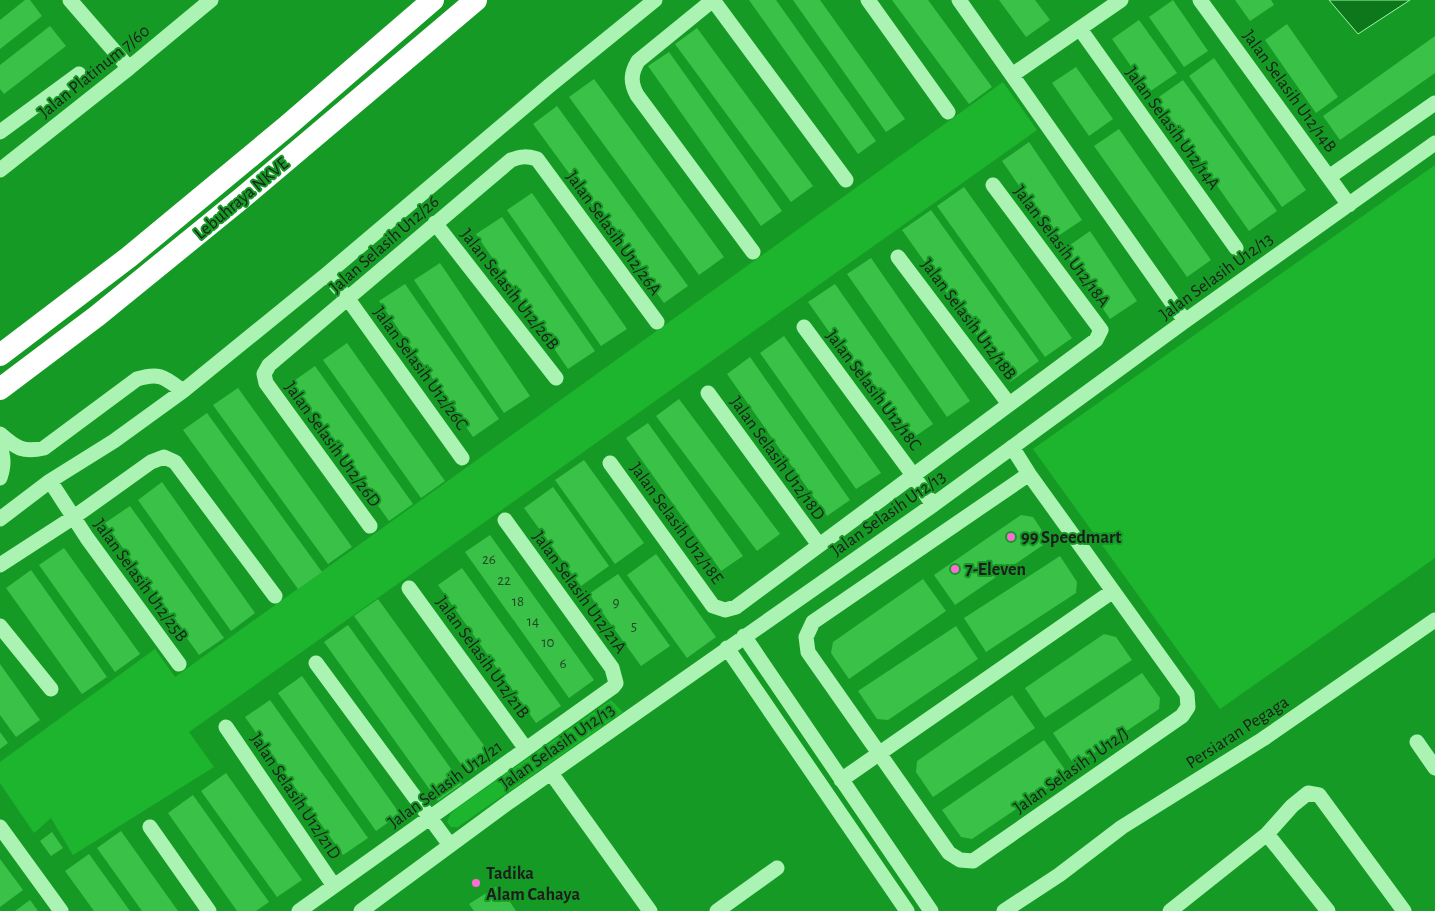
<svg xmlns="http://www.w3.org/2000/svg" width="1435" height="911" viewBox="0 0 1435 911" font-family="'Alegreya Sans',sans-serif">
  <rect width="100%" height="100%" fill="#159b25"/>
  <path fill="#1db52d" d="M1003,82l34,48 -848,602 25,35 -141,88 -22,-37 -17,15 -34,-50v-21l155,-113 20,28z
    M1435,165v393l-215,151 -187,-260z
    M611,700l12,12 -161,112 -4,3h-7l-4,-5 4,-9 6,-5z"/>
  <path fill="#0d781b" stroke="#9df5a5" d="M1329,0h81l-52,34z"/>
  <path fill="#3ac147" d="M25,0h5l12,16 -42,33v-29z
    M749,0h27l100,141 -18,13z
    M793,0h27l85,119 -19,13z
    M892,0h36l64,87 -23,17z
    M999,0h36l15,20 -24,17z
    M1173,0l35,51 -24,16 -35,-50z
    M1235,0h36l3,5 -24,16z
    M1139,20l38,53 -28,19 -37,-53z
    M1287,24l51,73 -22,16 -51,-73z
    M50,26l16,20 -62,48 -4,-5v-24z
    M697,28l116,158 -22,16 -116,-158z
    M1435,36v37l-95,67 -17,-24z
    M669,52l113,159 -21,15 -113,-160z
    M1214,58l92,132 -24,17 -93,-131z
    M1076,67l37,52 -24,17 -37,-53z
    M594,79l130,178 -25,18 -130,-178z
    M1183,80l94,131 -28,20 -93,-132z
    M557,106l131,180 -24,17 -131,-179z
    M1119,129l92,131 -24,17 -93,-131z
    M1029,142l53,78 -27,18 -53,-77z
    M964,187l108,151 -27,19 -108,-151z
    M532,193l95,136 -26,17 -94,-136z
    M931,210l108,151 -29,21 -108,-152z
    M502,217l93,134 -27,18 -92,-135z
    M1090,231l47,70 -27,18 -47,-69z
    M871,258l99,143 -23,16 -100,-143z
    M440,263l90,133 -26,17 -90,-133z
    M405,284l94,135 -26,18 -94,-136z
    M835,284l98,140 -26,18 -99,-140z
    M784,336l97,137 -25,16 -96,-136z
    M347,343l98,138 -24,17 -98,-138z
    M750,357l100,143 -23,16 -100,-142z
    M315,366l98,138 -24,17 -98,-138z
    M238,388l114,159 -24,17 -115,-159z
    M679,399l101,135 -23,17 -101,-135z
    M207,413l115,159 -24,17 -115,-159z
    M648,423l95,133 -22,15 -95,-133z
    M584,460l60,83 -29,21 -60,-84z
    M162,482l93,131 -24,18 -93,-131z
    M553,487l56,79 -28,20 -57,-78z
    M130,506l94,132 -25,17 -94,-132z
    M1021,515l12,2 16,24 -94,64 -21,-30z
    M490,535l104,145 -25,18 -104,-146z
    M64,548l76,106 -25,18 -76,-107z
    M656,554l60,83 -29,21 -60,-83z
    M1060,556l17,26 -1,11 -90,59 -22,-34z
    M462,568l99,138 -25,17 -98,-138z
    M31,570l76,107 -25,17 -76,-106z
    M618,574l52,72 -29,20 -52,-72z
    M923,579l23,32 -97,68 -18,-26 2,-11z
    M378,599l115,159 -24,17 -115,-159z
    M348,625l114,159 -24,17 -114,-159z
    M956,626l22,33 -90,61 -11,-1 -19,-28z
    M1104,634l12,3 16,23 -87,58 -20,-30z
    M0,664l40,56 -24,17 -16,-22z
    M1142,673l18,25 -1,11 -84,57 -22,-33z
    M302,676l98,138 -24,17 -98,-138z
    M1012,695l23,33 -102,69 -17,-25 1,-11z
    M270,700l98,138 -25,17 -98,-138z
    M0,732l8,11 -8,6z
    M1044,740l24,34 -96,65 -11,-2 -19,-27z
    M226,773l76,107 -25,17 -76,-106z
    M193,795l76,107 -13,9h-19l-69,-98z
    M121,831l57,80h-36l-45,-63z
    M52,832l11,16 -12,8 -11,-15z
    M89,854l41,57h-36l-29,-40z
    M0,859l23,31 -23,17z
    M499,885l17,26h-42l-5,-7z
    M30,900l8,11h-23z"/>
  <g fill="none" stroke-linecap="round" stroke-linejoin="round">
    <path stroke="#abf3b2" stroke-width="15" d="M70,0l59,68
      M713,0l-75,61c-7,12 -8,21 -1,34l116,157
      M713,0l133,180
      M868,0l80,112
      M959,0l226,321
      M1200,0l149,205
      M1080,29l156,219
      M1012,75l109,-75
      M0,132l79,-58
      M0,170l129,-102 82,-68
      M1329,177l106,-74
      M435,223l121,155
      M898,257l111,147
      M327,274l21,25 114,159
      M804,327l109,148 20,30
      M708,393l111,152
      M0,434c16,14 23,19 44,14l93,-69c23,-7 27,-2 46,12
      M0,446c4,12 4,20 0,32
      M1012,447l17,27 158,220 1,13 -6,9 -209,145 -13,-1 -11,-7 -141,-201 -2,-15 7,-15 216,-148
      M610,463l103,143 12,4 11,-3 360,-267 5,-10 -108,-145
      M50,481l37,57 92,126
      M0,519l50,-38 64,-40 69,-50 144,-117 222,-188 106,-86
      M370,526l-104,-143 -2,-9 5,-9 242,-205c10,-4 16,-4 26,-1l120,163
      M0,565l74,-48 77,-55 13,-5 11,5 100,134
      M409,588l117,161
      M0,626l51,63
      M744,636l187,275
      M727,648l180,263
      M316,663l134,182
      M226,727l108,159
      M1417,742l18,26
      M551,773l99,138
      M841,780l272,-189
      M0,827l61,84
      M150,827l59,84
      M1267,834l61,77
      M299,911l314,-224 3,-4 -4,-15 -107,-148
      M361,911l148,-109 424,-297 252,-184 250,-178
      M717,911l60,-43
      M1004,911l55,-36 63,-48 141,-88 172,-119
      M1170,911l97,-77 25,-28 16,-13 11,2 85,116"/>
    <path stroke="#fff" stroke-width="22" d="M0,355l129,-98 158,-131 146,-126
      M0,389l97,-73 145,-118 234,-198"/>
  </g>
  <g fill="#ff6cd8" stroke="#159b25" stroke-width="2">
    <circle cx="1011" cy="537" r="5"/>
    <circle cx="955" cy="569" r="5"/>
    <circle cx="476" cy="883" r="5"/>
  </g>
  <g text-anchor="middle" stroke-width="4" stroke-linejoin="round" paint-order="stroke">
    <g font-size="15" fill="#244628">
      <text x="489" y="564">26</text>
      <text x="504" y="585">22</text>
      <text x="518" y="606">18</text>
      <text x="616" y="607">9</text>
      <text x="533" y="626">14</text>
      <text x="634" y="631">5</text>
      <text x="548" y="647">10</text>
      <text x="563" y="668">6</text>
    </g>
    <g font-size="18" fill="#1d1d1d" stroke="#159b25">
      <text transform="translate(94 71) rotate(-39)" y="6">Jalan Platinum 7/60</text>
      <text transform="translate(1290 91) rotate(54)" y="6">Jalan Selasih U12/14B</text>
      <text transform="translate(1173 128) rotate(54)" y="6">Jalan Selasih U12/14A</text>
      <text transform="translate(241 198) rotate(-40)" y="6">Lebuhraya NKVE</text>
      <text transform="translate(614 233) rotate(54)" y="6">Jalan Selasih U12/26A</text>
      <text transform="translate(384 244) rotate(-41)" y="6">Jalan Selasih U12/26</text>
      <text transform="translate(1062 246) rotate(53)" y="6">Jalan Selasih U12/18A</text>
      <text transform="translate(1216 276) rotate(-36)" y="6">Jalan Selasih U12/13</text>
      <text transform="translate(510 289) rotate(52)" y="6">Jalan Selasih U12/26B</text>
      <text transform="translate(969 319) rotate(53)" y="6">Jalan Selasih U12/18B</text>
      <text transform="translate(421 368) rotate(54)" y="6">Jalan Selasih U12/26C</text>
      <text transform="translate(874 390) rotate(53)" y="6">Jalan Selasih U12/18C</text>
      <text transform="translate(333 444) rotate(54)" y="6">Jalan Selasih U12/26D</text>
      <text transform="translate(778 458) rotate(54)" y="6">Jalan Selasih U12/18D</text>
      <text transform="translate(888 513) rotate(-35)" y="6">Jalan Selasih U12/13</text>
      <text transform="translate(677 523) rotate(54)" y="6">Jalan Selasih U12/18E</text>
      <text transform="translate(141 580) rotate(54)" y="6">Jalan Selasih U12/25B</text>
      <text transform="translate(580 592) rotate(54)" y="6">Jalan Selasih U12/21A</text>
      <text transform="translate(483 657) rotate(54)" y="6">Jalan Selasih U12/21B</text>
      <text transform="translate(1237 732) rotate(-33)" y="6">Persiaran Pegaga</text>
      <text transform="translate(557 746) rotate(-35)" y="6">Jalan Selasih U12/13</text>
      <text transform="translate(1071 770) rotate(-35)" y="6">Jalan Selasih J U12/J</text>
      <text transform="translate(445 784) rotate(-36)" y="6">Jalan Selasih U12/21</text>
      <text transform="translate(296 796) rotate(56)" y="6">Jalan Selasih U12/21D</text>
    </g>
    <g font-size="18" font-weight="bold" fill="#1d1d1d" stroke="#159b25" text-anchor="start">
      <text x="1021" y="543">99 Speedmart</text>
      <text x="965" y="575">7-Eleven</text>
      <text x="486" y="879">Tadika<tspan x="486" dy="21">Alam Cahaya</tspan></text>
    </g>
  </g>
</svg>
